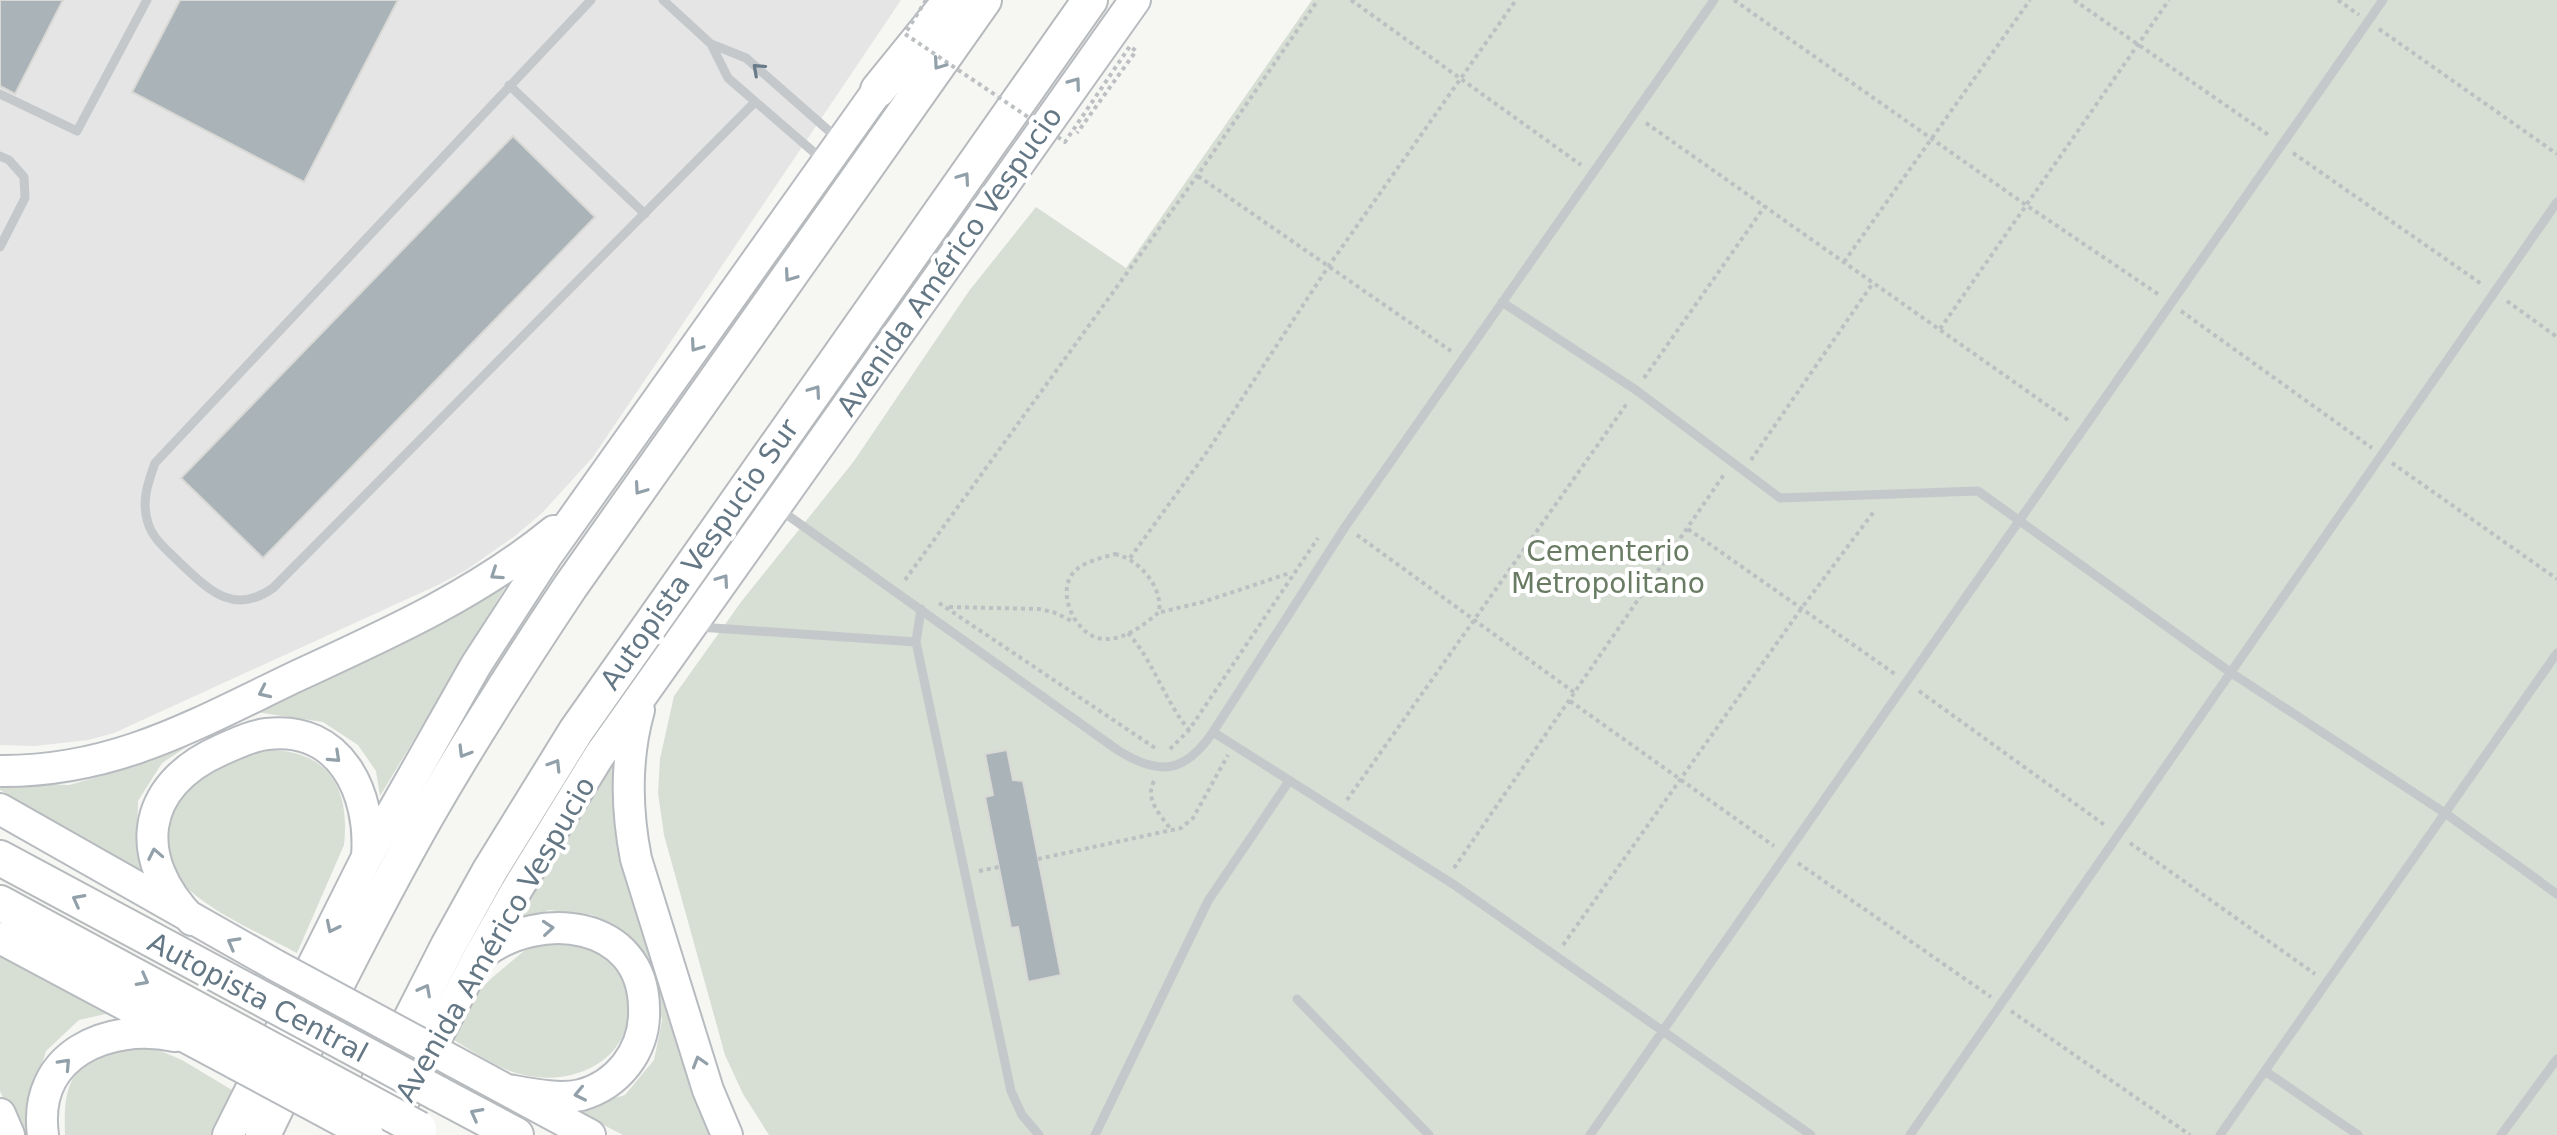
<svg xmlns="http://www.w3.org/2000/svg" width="2557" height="1135" viewBox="0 0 2557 1135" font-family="'DejaVu Sans',sans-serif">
  <rect width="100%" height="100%" fill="#f6f6f3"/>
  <path fill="#e4e5e4" d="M0,0h901l-308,457 -50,55 -28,24 -49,34 -26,14 -326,149 -26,7 -53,6 -35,-1z"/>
  <path fill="#d7ded4" d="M1312,0h1245v1135h-1788l-26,-41 -18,-39 -61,-220 -6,-42 2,-34 14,-63 67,-94 113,-141 115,-170 67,-84 90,61z
    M506,586l-126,210 -4,-25 -18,-26 -35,-23 -67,-10 -56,26 -38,25 -24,38 -1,42 18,39 -155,-92v-8l69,3 65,-18 306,-143z
    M273,750c58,3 77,41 71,95l-47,108c-33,-18 -99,-46 -119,-76 -18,-26 -9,-77 14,-97 14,-12 63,-27 81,-30z
    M615,762l96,373h-88l-56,-29h20l38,-11 29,-35 8,-39 -5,-36 -19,-39 -21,-17 -25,-14 -43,-5 -36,16z
    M554,939c12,1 26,1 37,5 6,2 10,7 15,11 15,13 15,17 20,36 15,63 -47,97 -102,84 -28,-6 -52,-25 -77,-39l19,-33 28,-27 30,-25z
    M0,943l123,67 -44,10 -33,31 -14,44 2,40h-14l-20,-44z
    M124,1047l32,2 26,11 50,30 -21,45h-146c-2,-56 7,-70 59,-88z"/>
  <path fill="#aab3b8" stroke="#d8d8d5" stroke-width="2" d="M0,0h63l-48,94 -15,-8z
    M180,0h218l-94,182 -172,-90z
    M513,136l82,81 -332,341 -82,-80z
    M1007,750l6,30 10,1 38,194 -33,7 -10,-55 -7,1 -26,-131 8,-2 -8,-41z"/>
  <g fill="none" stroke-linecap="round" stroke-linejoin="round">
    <g stroke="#b7bbbf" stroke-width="34">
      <path id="primary" d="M639,710c-14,50 -13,98 -3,149l72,231 19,45
        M0,771c116,1 198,-48 299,-96 89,-41 178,-81 255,-144
        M0,809l275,156
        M192,920c-60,-61 -53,-134 29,-170 14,-6 29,-14 46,-16 73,-9 105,59 100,122
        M0,938l236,126
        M482,954c57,-45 161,-34 162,54 1,20 -5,40 -18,57 -11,14 -27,25 -45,30 -23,5 -50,-1 -73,-5
        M453,1061l137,74
        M0,1114l9,21
        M43,1135c-11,-80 64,-113 132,-99
        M228,1135l139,-278 109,-192 70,-108 332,-467
        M386,1135l92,-177 38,-67 83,-135 536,-756"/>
    </g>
    <g stroke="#b6babd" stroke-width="38">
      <path id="highway" d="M878,90l73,-90
        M0,858l270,145
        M0,903l250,135
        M437,1093l79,42
        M356,1127l92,-181 41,-74 87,-141 514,-731
        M263,1135c52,-108 105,-216 164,-320 45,-78 93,-153 143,-228l414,-587"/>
    </g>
    <path stroke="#bdc0c2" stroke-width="4" stroke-dasharray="4 4" stroke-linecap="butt" d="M1351,0l230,165
      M1734,0l292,205 135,91
      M2074,0l196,136
      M2338,0l21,15
      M2379,29l178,125
      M1646,123l425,299
      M2293,153l190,132
      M1198,176l253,175
      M1844,262l186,-262
      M2507,301l50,36
      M2181,311l191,137
      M1940,329l229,-329
      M1644,378l121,-172
      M1751,460l122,-177
      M2392,463l165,116
      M1688,529l207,145
      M1357,535l218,158
      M1115,554c24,5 48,33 44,58 -15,13 -34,28 -55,27 -28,-1 -50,-48 -29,-68 10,-10 27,-13 40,-17z
      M1130,558l79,-109 119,-182 188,-267
      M905,580l292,-404 121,-176
      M939,603l219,147
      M949,607l90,2 14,3 21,10
      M1161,612l42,-10 87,-29
      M1128,633c26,29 36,67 61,97
      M1919,691l187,135
      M1570,701l204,145
      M1170,749l19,-19 129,-192
      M1154,781c-10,19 7,34 18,50
      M1347,800l281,-398
      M2130,843l185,131
      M1038,859l143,-31 12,-10 35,-63
      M1798,863l193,134
      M1454,868l271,-395
      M979,871l20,-4
      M1563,945l238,-336 74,-99
      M2011,1011l179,124"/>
    <path stroke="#c4c8cb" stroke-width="9" d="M591,0l-436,463c-7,20 -14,38 -7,60 5,16 18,26 30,38 29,27 54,56 95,27l481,-485
      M663,0l48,44 35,14 91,80
      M711,44l17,34 96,83
      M509,85l136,129
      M0,94l77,37 70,-131
      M0,156l9,4 15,17 1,21 -25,49
      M1502,302l134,88 144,108 198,-7 252,181 215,141 112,81
      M779,509l340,242c41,25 66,22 94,-19l132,-205 369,-527
      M921,609l-5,33 95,449 11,24 17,20
      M699,627l217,15
      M1213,732l243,154 355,249
      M1297,999l132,136
      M2265,1071l93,64
      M1095,1135l113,-234 81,-120
      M1590,1135l793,-1135
      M1910,1135l647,-933
      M2220,1135l337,-482
      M2501,1135l56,-76"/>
    <use href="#primary" stroke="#fff" stroke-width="30"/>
    <use href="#highway" stroke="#fff" stroke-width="34"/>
    <g stroke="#b7bbbf" stroke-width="34" stroke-linecap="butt">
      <path id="primary-bridge" d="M275,965l178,96
        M236,1064l132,71"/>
    </g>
    <g stroke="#b6babd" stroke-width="38" stroke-linecap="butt">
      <path id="highway-bridge" d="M270,1003l167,90
        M250,1038l169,91"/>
    </g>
    <path stroke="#bdc0c2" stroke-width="4" stroke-dasharray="4 4" stroke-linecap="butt" d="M926,0l-21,34 160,108 65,-96 6,5 -59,82"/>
    <use href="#primary-bridge" stroke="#fff" stroke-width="30"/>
    <use href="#highway-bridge" stroke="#fff" stroke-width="34"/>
  </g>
  <defs><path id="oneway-chevron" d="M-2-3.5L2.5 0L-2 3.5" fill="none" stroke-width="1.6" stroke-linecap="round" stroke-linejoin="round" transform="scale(2)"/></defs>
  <g stroke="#92a0aa">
    <use href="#oneway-chevron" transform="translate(939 64) rotate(125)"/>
    <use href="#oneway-chevron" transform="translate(1075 83) rotate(-54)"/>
    <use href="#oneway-chevron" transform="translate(964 178) rotate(-55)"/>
    <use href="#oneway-chevron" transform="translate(790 276) rotate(125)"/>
    <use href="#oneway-chevron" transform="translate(696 346) rotate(125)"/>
    <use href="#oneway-chevron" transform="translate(815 391) rotate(-55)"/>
    <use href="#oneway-chevron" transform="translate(640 489) rotate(125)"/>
    <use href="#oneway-chevron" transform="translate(496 574) rotate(146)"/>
    <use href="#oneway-chevron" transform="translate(723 580) rotate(-55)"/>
    <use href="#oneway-chevron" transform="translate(264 692) rotate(155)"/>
    <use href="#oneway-chevron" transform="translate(464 752) rotate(121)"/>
    <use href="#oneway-chevron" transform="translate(335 757) rotate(43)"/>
    <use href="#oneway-chevron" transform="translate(555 765) rotate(-58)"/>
    <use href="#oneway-chevron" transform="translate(155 854) rotate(-101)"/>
    <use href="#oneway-chevron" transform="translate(78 900) rotate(-152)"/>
    <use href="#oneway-chevron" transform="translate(332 927) rotate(116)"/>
    <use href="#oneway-chevron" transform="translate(548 928) rotate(-5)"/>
    <use href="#oneway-chevron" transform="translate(233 943) rotate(-151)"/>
    <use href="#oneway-chevron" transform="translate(143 980) rotate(28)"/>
    <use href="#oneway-chevron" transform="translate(425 990) rotate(-62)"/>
    <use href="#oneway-chevron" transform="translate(699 1062) rotate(-107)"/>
    <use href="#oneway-chevron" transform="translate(65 1064) rotate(-47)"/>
    <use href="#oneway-chevron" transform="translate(580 1094) rotate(168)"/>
    <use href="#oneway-chevron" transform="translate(476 1114) rotate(-152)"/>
  </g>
  <use stroke="#697b88" href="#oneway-chevron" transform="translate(758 69) rotate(-138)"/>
  <g text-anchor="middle" stroke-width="8" stroke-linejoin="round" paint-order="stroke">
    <g font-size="28" fill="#647785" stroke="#fff">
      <text transform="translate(949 261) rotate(-55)" y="10">Avenida Américo Vespucio</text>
      <text transform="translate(699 554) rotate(-55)" y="10">Autopista Vespucio Sur</text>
      <text transform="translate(495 939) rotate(-60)" y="10">Avenida Américo Vespucio</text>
      <text transform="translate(258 997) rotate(28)" y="10">Autopista Central</text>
    </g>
    <g font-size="28" fill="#697c63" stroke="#fff">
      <text x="1608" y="561">Cementerio<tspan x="1608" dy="32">Metropolitano</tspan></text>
    </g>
  </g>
</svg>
